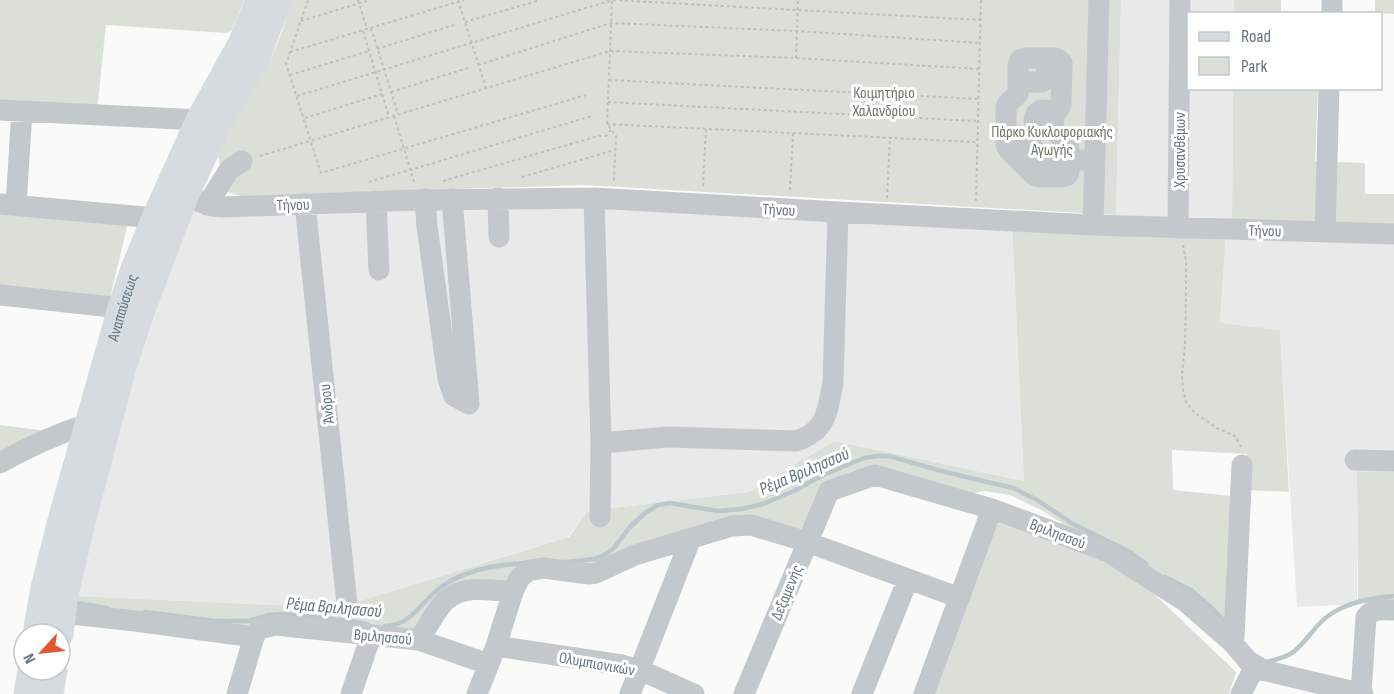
<svg xmlns="http://www.w3.org/2000/svg" width="1394" height="694" viewBox="0 0 1394 694" font-family="'Sofia Sans Condensed',sans-serif">
  <rect width="100%" height="100%" fill="#fafaf8"/>
  <path fill="#e8e9e9" d="M1121,0h113v13l-46,1v74l45,1 -1,131 -116,-5z
    M595,203l417,21 12,257 -190,-40 -86,51 -160,19 -20,26 -231,71 -263,-12 33,-147 62,-183 24,-56z
    M1226,235l168,4v232l-37,1v132l-60,3 -17,-277 -60,-6z"/>
  <path fill="#dadfd7" d="M0,0h244l-12,30 -6,3 -120,-8 -9,85 -97,-6z
    M292,0h829l-5,215 -533,-30 -342,11 -14,-4 -9,-35 14,-37 40,-65 10,-23z
    M1234,0h47v13h-47z
    M1375,0h19v14l-19,-1z
    M1233,89h85l-3,72 50,2v31h29v35l-162,-9z
    M0,214l128,9 -18,75 -110,-11z
    M1012,224l214,11 -6,88 60,7 9,162 -41,-2 -1,-36 -75,-4 1,40 58,6 -4,128 -186,-114 -31,-15 -25,-4 -17,3 -68,-22 -72,18 -23,45 -48,-14 -242,63h-36l-60,49 -165,-2 -182,-25 2,-10 263,12 232,-71 19,-26 161,-19 85,-51 190,40z
    M0,425l55,7 -55,28z
    M1394,471v131l-36,2 -1,-132z
    M998,523l103,37 49,30 86,82 -7,22h-294z"/>
  <g fill="none" stroke-linecap="round" stroke-linejoin="round">
    <path stroke="#bbc7cb" stroke-width="4.5" d="M567,562l27,-3 9,-3 10,-7 16,-21 16,-15 13,-8 11,-2 49,8 24,-2 21,-5 33,-14 25,-14 43,-18 13,-2h12l52,15 72,17 24,12 36,24 57,28 16,12
      M1165,577l26,13 21,18 15,16
      M77,603l30,5
      M145,612l70,9h34l20,-6 15,-1 73,8 11,3
      M385,626c26,0 37,-25 56,-39 25,-18 55,-22 85,-24
      M1254,655l12,7c9,-2 18,-4 26,-9 14,-10 22,-27 36,-37 19,-14 43,-18 66,-20"/>
    <path stroke="#bbbfc2" stroke-width="2" stroke-dasharray="3 3" stroke-linecap="butt" d="M308,0l-22,64 35,109 265,-78
      M358,0l9,29
      M458,0l28,88
      M613,0l367,20
      M301,21l69,-21
      M465,22l75,-22
      M371,28l27,86
      M363,31l26,86
      M377,49l77,-24
      M290,52l174,-52
      M796,58l2,-58
      M478,65l133,-42 186,8 183,12
      M290,75l79,-24
      M609,80l369,19
      M391,92l77,-24
      M297,96l315,-96 -5,124 9,12 -2,45
      M608,102l368,19
      M394,116l20,66
      M305,118l77,-24
      M607,124l368,18
      M260,156l350,-105 186,7 183,11
      M522,177l93,-27
      M443,181l155,-45h8l5,-6
      M369,182l223,-66
      M703,186l3,-57
      M790,190l3,-57
      M887,198l3,-60
      M976,201l5,-201
      M1183,245l3,16v29l-1,55 -3,30 1,14 3,13 8,10 11,8 12,8 18,8 6,11"/>
    <path stroke="#c3c8cc" stroke-width="21" d="M1332,14v-14
      M1018,82h24c7,-5 4,-16 4,-24
      M1034 120a10 10 0 1 1 20 0a10 10 0 1 1-20 0Z
      M0,110l199,10
      M1051,127l15,16 3,6v24l-3,3 -4,1h-23l-5,-2 -25,-25 -3,-5v-37l2,-5 10,-9v-29l2,-5 5,-2h30l4,2 3,3 -1,41 -2,5 -6,5
      M1026,141l18,18 38,1
      M170,191l42,15 12,1 192,-7 178,-2 244,14 255,13 301,9
      M498,198l1,39
      M594,198l7,245 -1,74
      M425,199l2,27 21,153 6,17 15,8
      M452,199l17,205
      M376,201l3,69
      M0,204l155,14
      M305,204l42,400
      M16,205l6,-94
      M207,205l22,-35 13,-9
      M1093,225l6,-225
      M1178,228l2,-228
      M1325,232l4,-144
      M0,295l121,13
      M601,443l67,-6 128,4c31,-10 31,-29 37,-58l5,-171
      M1355,460l39,1
      M0,463c28,-16 57,-29 88,-39
      M62,613l73,8 119,16
      M419,640c8,-12 17,-30 26,-39 19,-17 46,-11 68,-9
      M1232,642l2,-5 8,-172
      M496,646l126,19 18,5 54,24
      M1254,668l109,26
      M237,694l17,-57 5,-8 16,-4 144,15 69,24
      M351,694l20,-58
      M477,694l19,-48 17,-54 6,-13 6,-6 6,-3 13,-2 45,6 7,-1 39,-18 97,-29 19,-1 56,17 153,56
      M630,694l61,-156
      M744,694l85,-203 46,-16 117,34 116,43 78,50 46,40 22,26
      M862,694l46,-115
      M924,694l68,-185
      M1241,694l13,-26
      M1361,694l5,-77c6,-9 18,-7 28,-7"/>
    <g stroke="#d6dbdf" stroke-width="27">
      <path id="s1" d="M36,634l8,-46 19,-75 58,-205 13,-39 24,-58 41,-91 43,-78 17,-42"/>
      <path d="M60,634l5,-40 18,-76 40,-151 18,-55 44,-116 37,-80 23,-38 13,-25 21,-53"/>
      <path d="M27,694l4,-24"/>
      <path d="M50,694l4,-24"/>
    </g>
  </g>
  <g text-anchor="middle" stroke-width="6" stroke-linejoin="round" paint-order="stroke">
    <g font-size="16" fill="#687a64" stroke="#fff">
      <text x="884" y="98">Κοιμητήριο<tspan x="884" dy="18">Χαλανδρίου</tspan></text>
      <text x="1052" y="137">Πάρκο Κυκλοφοριακής<tspan x="1052" dy="18">Αγωγής</tspan></text>
    </g>
    <g font-size="16" fill="#657683" stroke="#fff">
      <text transform="translate(1179 150) rotate(-90)" y="6">Χρυσανθέμων</text>
      <text transform="translate(293 204) rotate(-2)" y="6">Τήνου</text>
      <text transform="translate(779 209) rotate(3)" y="6">Τήνου</text>
      <text transform="translate(1265 230) rotate(2)" y="6">Τήνου</text>
      <text dy="6" stroke="none"><textPath href="#s1" startOffset="338">Αναπαύσεως</textPath></text>
      <text transform="translate(326 404) rotate(-96)" y="6">Άνδρου</text>
      <text transform="translate(1058 533) rotate(21)" y="6">Βριλησσού</text>
      <text transform="translate(786 592) rotate(-67)" y="6">Δεξαμενής</text>
      <text transform="translate(383 636) rotate(5)" y="6">Βριλησσού</text>
      <text transform="translate(597 663) rotate(10)" y="6">Ολυμπιονικών</text>
    </g>
    <g font-size="18" font-style="italic" fill="#60757c" stroke="#fff">
      <text transform="translate(804 471) rotate(-23)" y="6">Ρέμα Βριλησσού</text>
      <text transform="translate(334 607) rotate(5)" y="6">Ρέμα Βριλησσού</text>
    </g>
  </g>
  <rect x="1187" y="12" width="195" height="78" fill="#ffffff" stroke="#c1c8cd" stroke-width="1.5"/>
  <rect x="1199" y="32" width="30" height="9" fill="#d6dbdf" stroke="#c1c8cd" stroke-width="1.5"/>
  <text x="1241" y="42" font-size="18" fill="#657683">Road</text>
  <rect x="1199" y="57" width="30" height="18" fill="#dadfd7" stroke="#c1c8cd" stroke-width="1.5"/>
  <text x="1241" y="72" font-size="18" fill="#657683">Park</text>
  <g transform="translate(42 652) rotate(243)"><circle r="28" fill="#ffffff" stroke="#c1c8cd" stroke-width="1.5"/>
  <path d="M0-4.5L10 22L0 15L-10 22Z" fill="#e4572e"/>
  <text y="-9" font-size="16" font-weight="bold" text-anchor="middle" fill="#657683">N</text>
  </g>
</svg>
